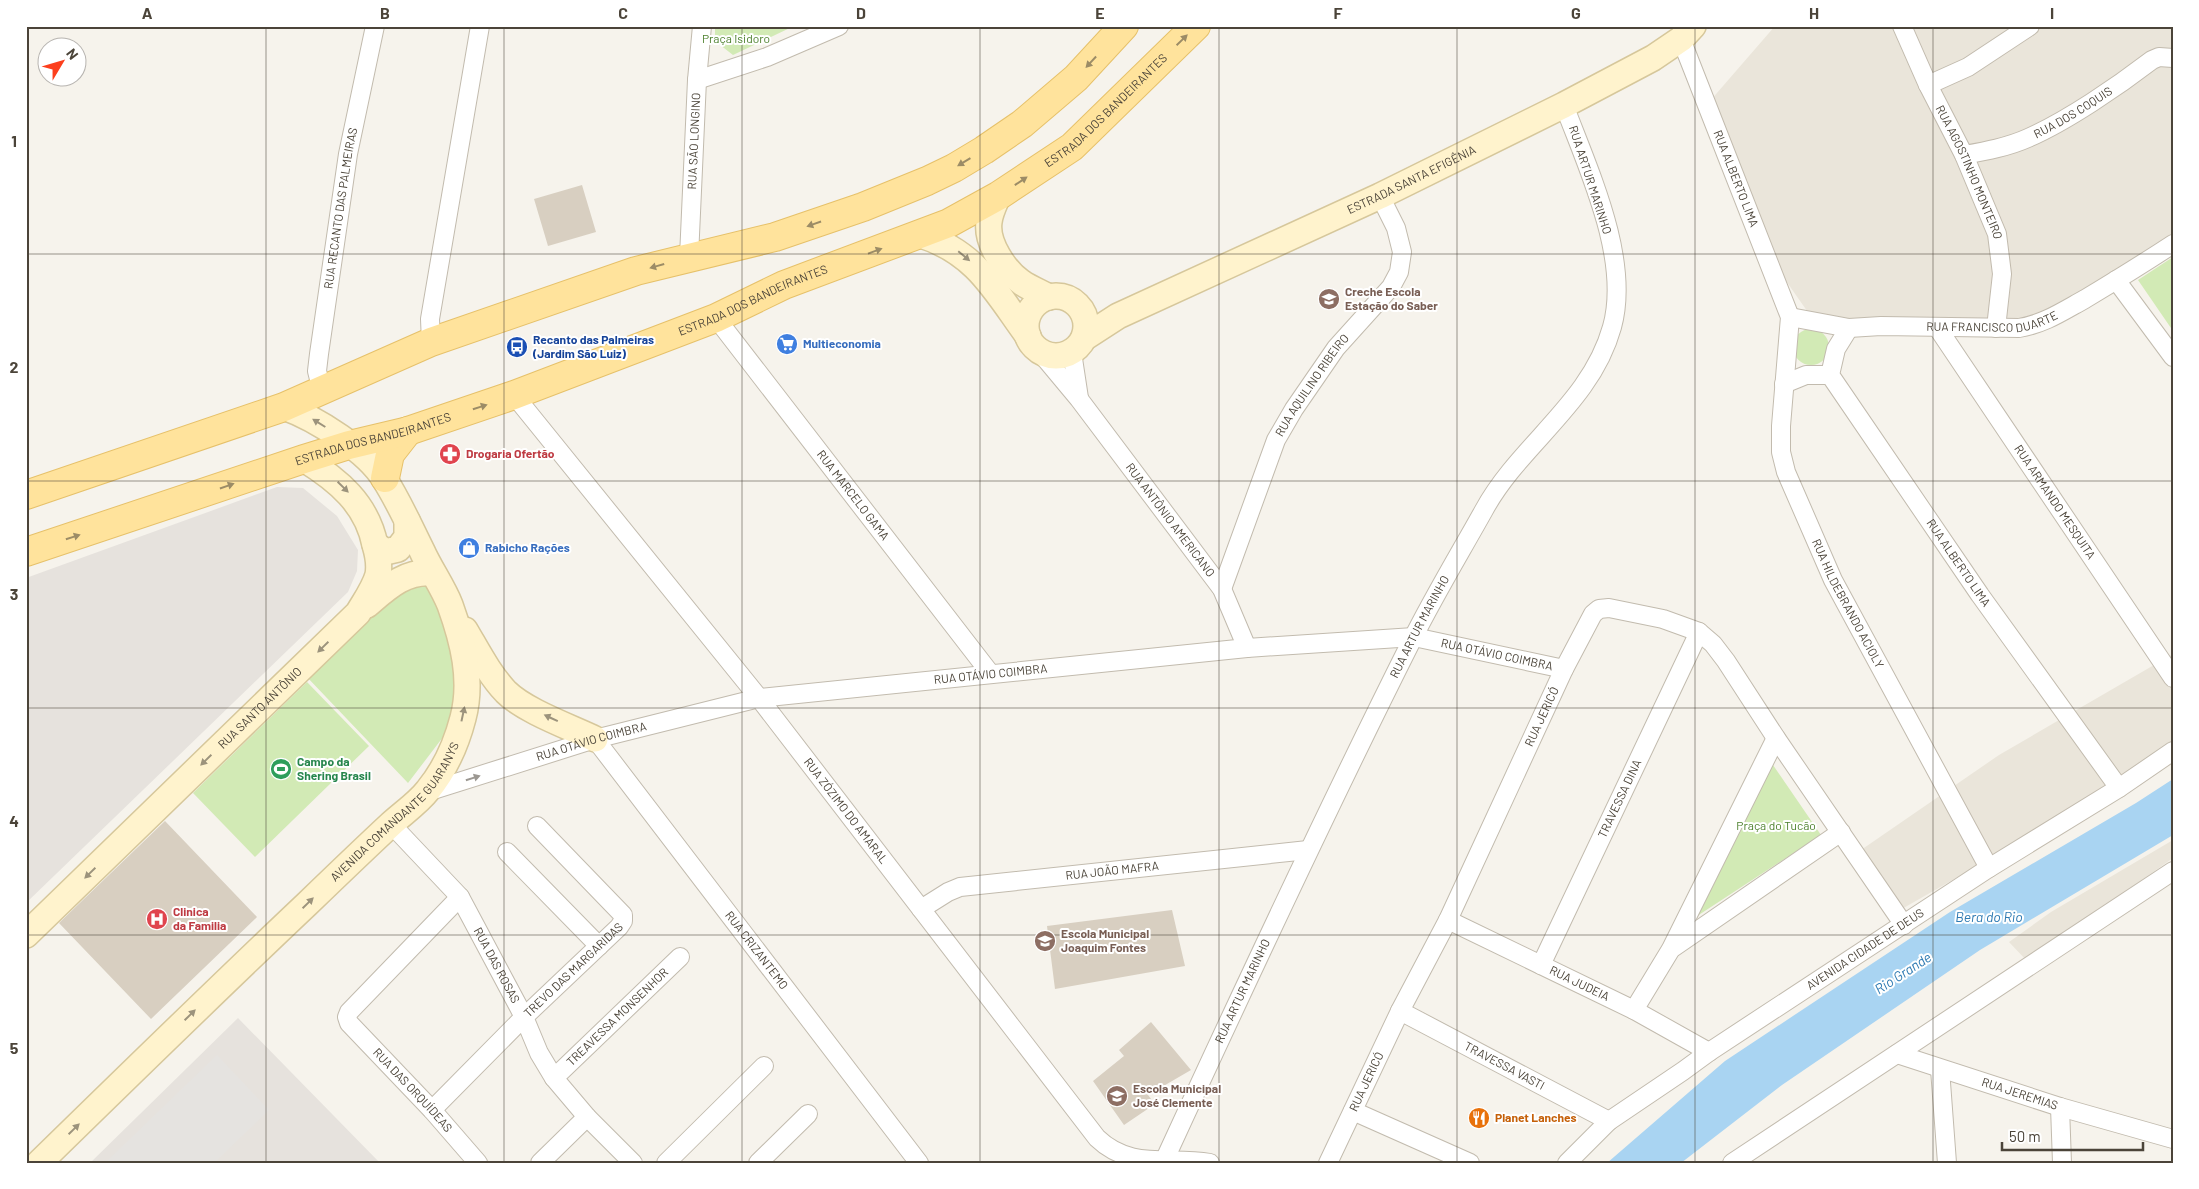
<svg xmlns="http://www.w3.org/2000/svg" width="2199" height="1189" viewBox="0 0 2199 1189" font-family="Barlow,sans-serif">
  <rect width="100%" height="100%" fill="#f6f3ec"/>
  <path fill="#eae5da" d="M1775,26h398v214l-134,76 -20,3 -207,-1 -28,-40 -74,-177z
    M2173,654v94l-75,49 -198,113 -39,-60 138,-95z
    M2173,840v18l-146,103 -18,-19 42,-30z"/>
  <path fill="#e6e2dd" d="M277,487l26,1 34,28 21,34 -1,21 -9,21 -322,311v-325z
    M238,1018l142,145h-290z"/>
  <path fill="#d2eab5" d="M715,26h79l-61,29 -18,-14z
    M2173,257v74l-35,-51z
    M1793 347a18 18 0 1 1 36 0a18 18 0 1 1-36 0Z
    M430,581l12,29 17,73 -6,41 -45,59 -103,-108 89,-85z
    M307,682l62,64 -114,111 -62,-64z
    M1773,765l48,70 -136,89z"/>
  <path fill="#e5e3e0" d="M217,1055l52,55 -55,53h-109z"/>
  <path fill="#a9d4f2" d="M2173,779v56l-193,115 -198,135 -101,78h-74l118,-102 225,-149 186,-109z"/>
  <path fill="#d8cfc1" d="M582,185l14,47 -48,14 -14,-47z
    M165,821l92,96 -106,102 -92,-96z
    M1172,910l13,56 -130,23 -8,-63z
    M1151,1022l40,48 -43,25 7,9 -31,21 -31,-44 31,-25 -5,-6z"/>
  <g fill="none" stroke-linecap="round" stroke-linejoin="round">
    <g stroke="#c2bbae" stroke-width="20">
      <g id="street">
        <path id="s1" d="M1902,26l26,59 36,70 33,79 5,40 -6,54"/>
        <path id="s2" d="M1681,39l109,278 -9,109v26l5,20 47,108 156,288"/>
        <path d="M697,80l70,-23 72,-31"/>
        <path d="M1928,85l40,-18 62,-41"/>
        <path id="s3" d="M1964,155c22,-4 44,-8 64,-17 39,-17 90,-52 124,-78l7,-3 14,1"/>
        <path id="s4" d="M689,257l8,-177 5,-54"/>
        <path d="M2116,280l57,77"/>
        <path id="s5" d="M1790,317l59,11 32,-2 138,2c25,-4 44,-17 66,-29 30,-18 59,-36 88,-55"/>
        <path id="s6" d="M716,318l274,355"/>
        <path id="s7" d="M1937,327l236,351"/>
        <path id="s8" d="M1849,328l-13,21 -6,26 150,220 139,193"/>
        <path d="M431,342l-1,-23 50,-293"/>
        <path id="s9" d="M1039,351l40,48 143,190 25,59"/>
        <path d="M1072,352l7,46"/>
        <path d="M1784,384l22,-9h24"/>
        <path id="s10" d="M322,391l-5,-20 2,-17 29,-200 27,-128"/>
        <path id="s11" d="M514,395l245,303 338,440c33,32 71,18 113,25"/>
        <path id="s12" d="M1222,589l54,-149 18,-31 42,-61 55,-61 8,-15 3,-20 -6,-24 -16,-32"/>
        <path id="s13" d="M595,739l324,424"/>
        <path id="s14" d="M427,792l168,-53 164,-41 488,-50 167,-11 150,32"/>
        <path id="s15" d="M391,824l69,73 64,120 15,36 15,25 33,39 46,46"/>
        <path d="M507,852l92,94"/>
        <path id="s16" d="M460,897l-111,115 -2,5 2,6 83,87 46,53"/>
        <path id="s17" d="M921,909l27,-17 12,-5 348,-37"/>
        <path id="s18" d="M1448,920l186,90 75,42"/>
        <path d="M1674,947l167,-115"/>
        <path id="s19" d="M1541,965l158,-333"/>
        <path d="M1634,1010l37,-61 105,-211"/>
        <path id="s20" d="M1400,1011l209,110"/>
        <path id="s21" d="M1897,1054l163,53 113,32"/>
        <path d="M1940,1069l7,94"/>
        <path id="s22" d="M554,1078l126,-121"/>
        <path d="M2060,1107l2,56"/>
        <path id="s23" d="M432,1110l92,-93 95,-90 4,-6v-6l-86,-89"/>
        <path d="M1353,1111l117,52"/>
        <path id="s24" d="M1165,1159c80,-174 161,-348 247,-519 22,-44 48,-87 72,-130 36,-66 107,-107 128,-183 19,-68 -24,-158 -48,-222"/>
        <path d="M540,1163l47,-46"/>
        <path d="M666,1163l98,-97"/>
        <path d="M758,1163l50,-49"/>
        <path id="s25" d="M1328,1163l72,-152 48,-91 116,-251 29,-55 6,-5 10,-1 54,11 36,13 14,12 13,17 50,77 128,187"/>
        <path id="s26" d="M1567,1163l42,-42 74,-50 26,-19 280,-184 130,-80 54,-37"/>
        <path d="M1732,1163l441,-292"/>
      </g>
    </g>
    <g stroke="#d6c79b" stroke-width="28">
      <g id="secondary">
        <path d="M998,196c-4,9 -8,17 -9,26 -3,21 16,49 32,60 8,6 19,10 28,15"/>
        <path d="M921,235c56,18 74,56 107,101"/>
        <circle cx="1056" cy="326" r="30"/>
        <path id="s27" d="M1084,338l34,-22 262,-120 184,-91 89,-47 28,-19 12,-13"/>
        <path d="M375,544l10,8 13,-3 9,-12v-16"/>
        <path d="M367,605c20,-17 37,-34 65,-32"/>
        <path d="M465,630c13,22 24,44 41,62 19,19 64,35 89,47"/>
        <path id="s28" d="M26,935l332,-322c7,-12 16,-24 20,-38 2,-11 0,-20 -3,-30 -8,-41 -37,-65 -71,-86"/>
        <path id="s29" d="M39,1163c89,-87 178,-174 268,-259 28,-27 56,-54 84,-80 12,-11 27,-21 37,-34 18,-22 28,-45 35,-72 10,-38 0,-77 -13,-113 -7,-18 -20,-36 -28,-54 -12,-24 -23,-49 -37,-71 -17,-29 -70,-62 -101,-73"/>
      </g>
    </g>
    <g stroke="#e6c16a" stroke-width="30">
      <g id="primary">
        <path d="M385,478l5,-24 18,-23"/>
        <path d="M26,495l258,-88 147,-65 205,-71 139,-34 88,-30 64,-26 27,-13 30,-18 38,-26 54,-46 48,-52"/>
        <path id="s30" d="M26,552l278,-93 45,-14 59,-14 106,-36 202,-77 68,-33 165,-62 49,-27 74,-49 124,-121"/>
      </g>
    </g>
    <use href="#street" stroke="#fff" stroke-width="18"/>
    <use href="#secondary" stroke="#fff3cd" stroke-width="25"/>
    <use href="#primary" stroke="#ffe39c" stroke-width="28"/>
  </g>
  <defs><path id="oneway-solid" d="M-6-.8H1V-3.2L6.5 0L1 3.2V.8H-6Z" transform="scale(1.25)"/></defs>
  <g fill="#9c8c66">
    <use href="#oneway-solid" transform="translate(1182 40) rotate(-44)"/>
    <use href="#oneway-solid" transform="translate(1091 62) rotate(133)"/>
    <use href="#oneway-solid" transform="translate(964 162) rotate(149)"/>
    <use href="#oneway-solid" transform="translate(1021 181) rotate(-34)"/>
    <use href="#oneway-solid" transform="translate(814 224) rotate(161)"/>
    <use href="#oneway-solid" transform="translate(875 251) rotate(-20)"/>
    <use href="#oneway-solid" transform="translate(657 266) rotate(164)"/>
    <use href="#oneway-solid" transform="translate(480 407) rotate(-18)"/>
    <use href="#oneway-solid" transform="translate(227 486) rotate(-19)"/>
    <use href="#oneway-solid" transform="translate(73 537) rotate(-18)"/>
  </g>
  <g fill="#9c937c">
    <use href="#oneway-solid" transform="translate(964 256) rotate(40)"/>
    <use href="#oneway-solid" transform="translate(319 423) rotate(-148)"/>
    <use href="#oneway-solid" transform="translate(343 487) rotate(44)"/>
    <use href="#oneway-solid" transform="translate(323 647) rotate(136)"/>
    <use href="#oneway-solid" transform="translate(463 714) rotate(-78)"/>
    <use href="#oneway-solid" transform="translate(551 718) rotate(-155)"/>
    <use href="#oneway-solid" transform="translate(206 760) rotate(136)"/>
    <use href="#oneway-solid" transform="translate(90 873) rotate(136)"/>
    <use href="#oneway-solid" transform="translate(308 903) rotate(-44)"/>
    <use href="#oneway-solid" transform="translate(190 1015) rotate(-44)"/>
    <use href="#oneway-solid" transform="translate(74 1129) rotate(-44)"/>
  </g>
  <use fill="#9c9892" href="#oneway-solid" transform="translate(473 778) rotate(-18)"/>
  <path fill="none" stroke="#4b4439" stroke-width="1" stroke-opacity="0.55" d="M266,26v1137M504,26v1137M742,26v1137M980,26v1137M1219,26v1137M1457,26v1137M1695,26v1137M1933,26v1137M26,254h2147M26,481h2147M26,708h2147M26,935h2147"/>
  <defs>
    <g id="school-disc" transform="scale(1.125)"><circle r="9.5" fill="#8d6e63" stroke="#fff"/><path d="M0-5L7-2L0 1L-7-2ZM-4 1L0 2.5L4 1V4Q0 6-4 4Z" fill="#fff"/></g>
    <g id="supermarket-disc" transform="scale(1.125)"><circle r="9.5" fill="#3f7fe0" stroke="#fff"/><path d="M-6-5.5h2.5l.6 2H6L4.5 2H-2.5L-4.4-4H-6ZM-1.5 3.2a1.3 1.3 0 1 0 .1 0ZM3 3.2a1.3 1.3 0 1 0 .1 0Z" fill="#fff"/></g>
    <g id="bus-disc" transform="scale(1.125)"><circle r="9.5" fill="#1a4fb4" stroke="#fff"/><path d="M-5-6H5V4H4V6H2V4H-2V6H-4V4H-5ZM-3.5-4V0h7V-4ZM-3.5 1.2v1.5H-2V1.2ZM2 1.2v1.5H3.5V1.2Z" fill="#fff"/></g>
    <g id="pharmacy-disc" transform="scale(1.125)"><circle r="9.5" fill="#e0444e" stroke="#fff"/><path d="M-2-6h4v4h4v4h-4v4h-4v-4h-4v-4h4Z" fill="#fff"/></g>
    <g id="shop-disc" transform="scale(1.125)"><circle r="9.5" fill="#3f7fe0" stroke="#fff"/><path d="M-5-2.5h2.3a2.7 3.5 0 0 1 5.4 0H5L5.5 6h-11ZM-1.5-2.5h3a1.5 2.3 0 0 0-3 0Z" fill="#fff"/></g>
    <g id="stadium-disc" transform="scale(1.125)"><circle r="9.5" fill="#2e9e5b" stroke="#fff"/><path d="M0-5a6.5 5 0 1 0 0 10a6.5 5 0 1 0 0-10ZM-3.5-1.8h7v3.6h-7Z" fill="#fff"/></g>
    <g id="hospital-disc" transform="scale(1.125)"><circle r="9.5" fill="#e0444e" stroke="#fff"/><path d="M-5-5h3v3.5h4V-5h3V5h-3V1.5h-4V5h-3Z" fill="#fff"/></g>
    <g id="restaurant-disc" transform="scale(1.125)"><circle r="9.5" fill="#e8710a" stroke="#fff"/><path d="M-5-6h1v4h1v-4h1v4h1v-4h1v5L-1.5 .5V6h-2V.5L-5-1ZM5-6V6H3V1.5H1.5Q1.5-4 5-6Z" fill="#fff"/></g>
  </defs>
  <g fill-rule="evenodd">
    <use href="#school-disc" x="1329" y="299"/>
    <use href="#supermarket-disc" x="787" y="344"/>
    <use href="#bus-disc" x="517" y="347"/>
    <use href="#pharmacy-disc" x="450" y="454"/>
    <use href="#shop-disc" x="469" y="548"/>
    <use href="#stadium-disc" x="281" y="769"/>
    <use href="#hospital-disc" x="157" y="919"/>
    <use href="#school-disc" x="1045" y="941"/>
    <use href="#school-disc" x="1117" y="1096"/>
    <use href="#restaurant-disc" x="1479" y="1118"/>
  </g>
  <g text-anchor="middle" stroke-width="4" stroke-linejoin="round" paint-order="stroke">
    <g font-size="12" fill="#4a7f2a" stroke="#fff">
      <text x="736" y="43">Praça Isidoro</text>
      <text x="1776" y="830">Praça do Tucão</text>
    </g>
    <g font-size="12" fill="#4b4439" stroke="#fff">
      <text dy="4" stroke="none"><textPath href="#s30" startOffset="1175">ESTRADA DOS BANDEIRANTES</textPath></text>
      <text dy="4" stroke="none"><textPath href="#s3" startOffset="118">RUA DOS COQUIS</textPath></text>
      <text dy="4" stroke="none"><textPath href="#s4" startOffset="116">RUA SÃO LONGINO</textPath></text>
      <text dy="4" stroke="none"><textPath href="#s1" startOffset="161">RUA AGOSTINHO MONTEIRO</textPath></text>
      <text dy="4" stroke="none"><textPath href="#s2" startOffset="150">RUA ALBERTO LIMA</textPath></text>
      <text dy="4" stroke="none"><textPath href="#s27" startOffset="364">ESTRADA SANTA EFIGÊNIA</textPath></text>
      <text transform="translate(1590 180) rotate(72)" y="4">RUA ARTUR MARINHO</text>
      <text dy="4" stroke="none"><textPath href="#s10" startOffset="185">RUA RECANTO DAS PALMEIRAS</textPath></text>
      <text dy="4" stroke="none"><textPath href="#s30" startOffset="770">ESTRADA DOS BANDEIRANTES</textPath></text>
      <text dy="4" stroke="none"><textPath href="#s5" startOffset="204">RUA FRANCISCO DUARTE</textPath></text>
      <text dy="4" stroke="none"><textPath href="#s12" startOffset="224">RUA AQUILINO RIBEIRO</textPath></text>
      <text dy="4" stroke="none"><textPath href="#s30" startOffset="365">ESTRADA DOS BANDEIRANTES</textPath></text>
      <text dy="4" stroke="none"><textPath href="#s6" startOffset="224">RUA MARCELO GAMA</textPath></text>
      <text dy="4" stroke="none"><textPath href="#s7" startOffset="211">RUA ARMANDO MESQUITA</textPath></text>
      <text dy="4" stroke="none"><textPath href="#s9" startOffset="214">RUA ANTÔNIO AMERICANO</textPath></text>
      <text dy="4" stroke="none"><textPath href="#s8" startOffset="279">RUA ALBERTO LIMA</textPath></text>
      <text dy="4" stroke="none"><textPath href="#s2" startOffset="600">RUA HILDEBRANDO ACIOLY</textPath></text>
      <text dy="4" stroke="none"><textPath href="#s24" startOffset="590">RUA ARTUR MARINHO</textPath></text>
      <text dy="4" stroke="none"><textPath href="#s14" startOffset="1088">RUA OTÁVIO COIMBRA</textPath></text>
      <text dy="4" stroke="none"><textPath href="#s14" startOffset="578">RUA OTÁVIO COIMBRA</textPath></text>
      <text dy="4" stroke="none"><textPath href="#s28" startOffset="326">RUA SANTO ANTÔNIO</textPath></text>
      <text dy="4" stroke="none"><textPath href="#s25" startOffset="495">RUA JERICÓ</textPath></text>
      <text dy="4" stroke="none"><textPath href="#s14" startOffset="172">RUA OTÁVIO COIMBRA</textPath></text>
      <text dy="4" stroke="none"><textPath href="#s19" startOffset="184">TRAVESSA DINA</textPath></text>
      <text dy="4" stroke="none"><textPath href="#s29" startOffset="501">AVENIDA COMANDANTE GUARANYS</textPath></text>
      <text dy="4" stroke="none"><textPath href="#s11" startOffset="532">RUA ZÓZIMO DO AMARAL</textPath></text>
      <text dy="4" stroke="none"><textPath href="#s17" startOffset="198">RUA JOÃO MAFRA</textPath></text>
      <text dy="4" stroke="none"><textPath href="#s26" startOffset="368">AVENIDA CIDADE DE DEUS</textPath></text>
      <text dy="4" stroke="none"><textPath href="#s13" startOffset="266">RUA CRIZANTEMO</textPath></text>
      <text dy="4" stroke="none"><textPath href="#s15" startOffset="178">RUA DAS ROSAS</textPath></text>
      <text dy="4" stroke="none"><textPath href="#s23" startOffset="199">TREVO DAS MARGARIDAS</textPath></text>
      <text dy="4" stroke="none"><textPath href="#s18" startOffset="146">RUA JUDEIA</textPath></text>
      <text dy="4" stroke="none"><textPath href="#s24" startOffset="185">RUA ARTUR MARINHO</textPath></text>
      <text dy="4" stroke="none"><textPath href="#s22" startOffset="88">TREAVESSA MONSENHOR</textPath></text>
      <text dy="4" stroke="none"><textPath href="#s20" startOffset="118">TRAVESSA VASTI</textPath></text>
      <text dy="4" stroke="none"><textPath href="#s25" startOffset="90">RUA JERICÓ</textPath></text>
      <text dy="4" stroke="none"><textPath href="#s16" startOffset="264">RUA DAS ORQUÍDEAS</textPath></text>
      <text dy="4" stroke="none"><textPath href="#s21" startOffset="129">RUA JEREMIAS</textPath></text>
    </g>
    <g font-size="12" font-weight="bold" fill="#785e54" stroke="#fff" text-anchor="start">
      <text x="1345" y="296">Creche Escola<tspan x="1345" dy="14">Estação do Saber</tspan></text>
      <text x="1061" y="938">Escola Municipal<tspan x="1061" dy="14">Joaquim Fontes</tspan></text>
      <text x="1133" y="1093">Escola Municipal<tspan x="1133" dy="14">José Clemente</tspan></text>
    </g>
    <g font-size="12" font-weight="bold" fill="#164399" stroke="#fff" text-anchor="start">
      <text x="533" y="344">Recanto das Palmeiras<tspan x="533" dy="14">(Jardim São Luiz)</tspan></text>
    </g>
    <g font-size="12" font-weight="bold" fill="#366cbe" stroke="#fff" text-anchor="start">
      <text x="803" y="348">Multieconomia</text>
      <text x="485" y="552">Rabicho Rações</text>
    </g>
    <g font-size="12" font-weight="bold" fill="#be3a42" stroke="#fff" text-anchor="start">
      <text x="466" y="458">Drogaria Ofertão</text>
      <text x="173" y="916">Clinica<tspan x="173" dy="14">da Familia</tspan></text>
    </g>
    <g font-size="12" font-weight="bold" fill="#27864d" stroke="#fff" text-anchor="start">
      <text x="297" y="766">Campo da<tspan x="297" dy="14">Shering Brasil</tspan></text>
    </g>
    <g font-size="12" font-weight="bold" fill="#c56008" stroke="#fff" text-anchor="start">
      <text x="1495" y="1122">Planet Lanches</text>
    </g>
    <g font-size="14" font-style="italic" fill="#2e7ab2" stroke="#fff">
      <text x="1989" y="922">Bera do Rio</text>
      <text transform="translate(1903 973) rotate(-33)" y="5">Rio Grande</text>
    </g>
  </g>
  <rect width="2199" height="1189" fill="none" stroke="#ffffff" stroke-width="55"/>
  <g transform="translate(62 62) rotate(52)"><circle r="24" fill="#ffffff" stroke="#b7b4b0"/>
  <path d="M0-4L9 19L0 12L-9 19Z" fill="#fc3f1d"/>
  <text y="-8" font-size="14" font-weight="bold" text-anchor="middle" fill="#4b4439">N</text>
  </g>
  <path d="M2002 1142v8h141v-8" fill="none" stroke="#4b4439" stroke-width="2.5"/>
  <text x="2009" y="1142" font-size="15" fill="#4b4439" stroke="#ffffff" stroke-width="4" paint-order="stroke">50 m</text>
  <rect x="28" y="28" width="2144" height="1134" fill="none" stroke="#4b4439" stroke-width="2"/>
  <g font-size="16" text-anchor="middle" font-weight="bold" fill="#4b4439">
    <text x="147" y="19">A</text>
    <text x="385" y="19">B</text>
    <text x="623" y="19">C</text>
    <text x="861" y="19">D</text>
    <text x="1100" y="19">E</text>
    <text x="1338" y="19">F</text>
    <text x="1576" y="19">G</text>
    <text x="1814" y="19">H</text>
    <text x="2052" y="19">I</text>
    <text x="14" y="147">1</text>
    <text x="14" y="373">2</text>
    <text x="14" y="600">3</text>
    <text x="14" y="827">4</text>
    <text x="14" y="1054">5</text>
  </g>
</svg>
